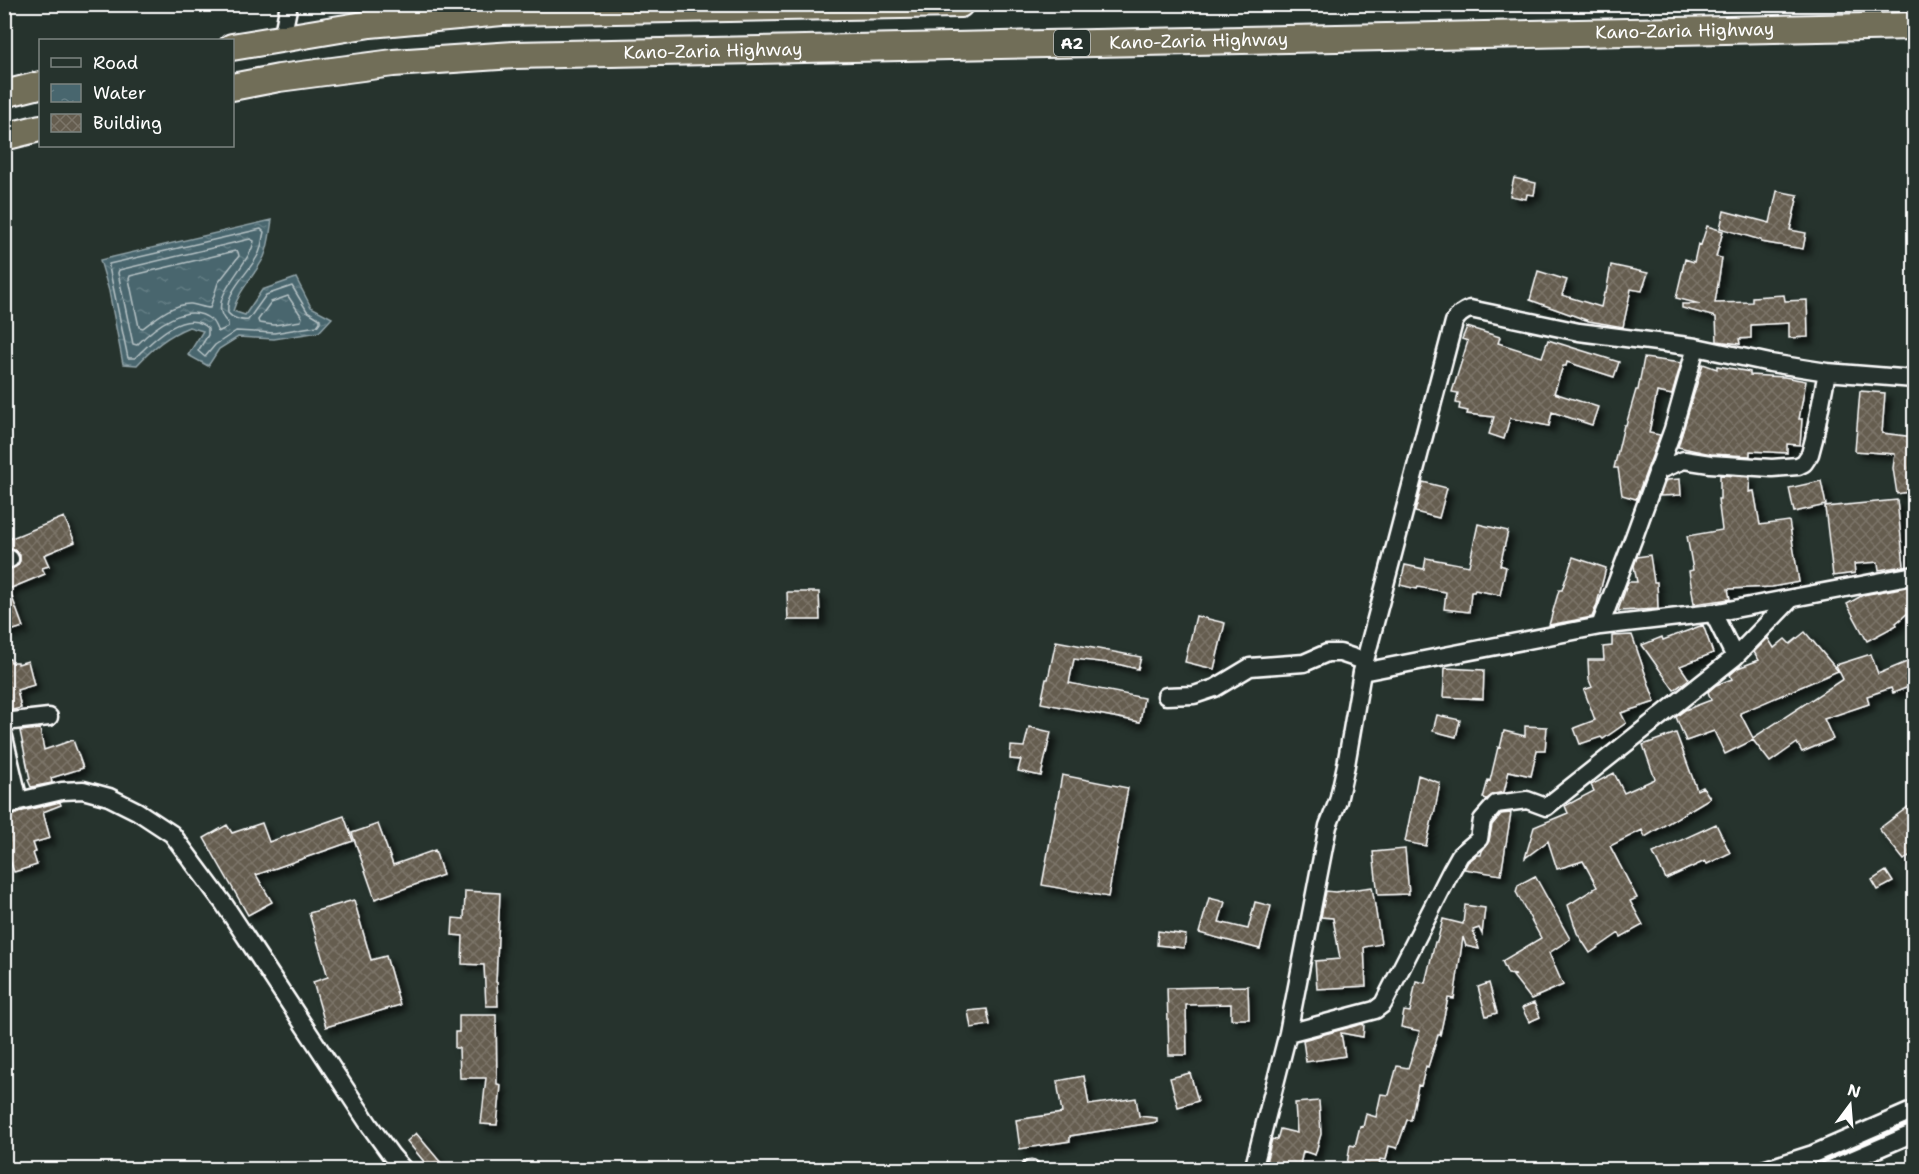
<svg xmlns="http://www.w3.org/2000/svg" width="1919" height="1174" viewBox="0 0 1919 1174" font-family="'Shantell Sans',sans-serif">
  <defs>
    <pattern id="water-ripples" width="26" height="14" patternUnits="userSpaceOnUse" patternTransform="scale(1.5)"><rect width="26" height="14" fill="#48666e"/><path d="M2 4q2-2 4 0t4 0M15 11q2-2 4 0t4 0" fill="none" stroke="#637d84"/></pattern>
    <pattern id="building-cross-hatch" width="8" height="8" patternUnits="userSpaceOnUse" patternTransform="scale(1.5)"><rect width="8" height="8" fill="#655d4f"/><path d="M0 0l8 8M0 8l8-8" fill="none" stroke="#7c7569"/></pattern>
    <filter id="shadow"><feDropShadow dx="5.5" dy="5.5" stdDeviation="3" flood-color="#0009"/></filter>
  </defs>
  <rect width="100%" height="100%" fill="#26332d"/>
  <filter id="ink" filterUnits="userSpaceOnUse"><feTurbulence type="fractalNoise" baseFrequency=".0167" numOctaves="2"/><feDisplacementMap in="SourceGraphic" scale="12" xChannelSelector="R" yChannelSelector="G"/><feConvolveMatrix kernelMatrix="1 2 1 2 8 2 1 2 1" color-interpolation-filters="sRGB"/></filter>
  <g filter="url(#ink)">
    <path fill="url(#water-ripples)" stroke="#91a3a8" stroke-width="1.5" d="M272,220c-2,11 -3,26 -8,37 -10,20 -25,32 -31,54l12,4 17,-25 34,-12 15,29 21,11 -13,14 -45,7 -36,-2 -19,12 -11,17 -20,-11 15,-24 -14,-4c-22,9 -35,20 -52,38l-14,-1 -14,-73 -9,-31z"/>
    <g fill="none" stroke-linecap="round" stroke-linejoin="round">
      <path stroke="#b6c2c5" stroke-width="1.5" d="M261,229l3,3c-2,7 -2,16 -6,23 -9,18 -33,36 -30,58 4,5 13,8 20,7l18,-25 26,-9 15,25 13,8v3l-3,4 -43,7 -38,-2 -21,14 -10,12 -7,-6 10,-16v-7c-23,-22 -58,15 -73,30h-7l-19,-91v-3z
        M250,239l4,2c-3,24 -52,60 -26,82v4l-10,5c-2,-3 -3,-9 -7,-12 -23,-20 -58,8 -74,25l-4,-1 -15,-71 1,-3z
        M235,251l3,1 1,4 -21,27 -8,25c-6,0 -12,-3 -19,-4 -17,-1 -35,14 -48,24l-4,-1 -10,-48 1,-3z
        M288,296l14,21 -1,4 -27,4 -15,-2 -1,-3 13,-18z"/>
    </g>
    <path fill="url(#building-cross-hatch)" stroke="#fff" stroke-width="1.5" filter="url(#shadow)" d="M1514,178l22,5 -2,12 -7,-1 -1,5 -16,-3z
      M1777,191l21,4 -8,35 16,3 -3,16 -42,-7v-2l-41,-12 4,-17 46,12z
      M1707,226l16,5 -7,26 6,1 -7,45 37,-1v-5l32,-2 1,6 22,-1 1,37 -19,1v-15l-38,2v13l-12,1 1,5 -23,-3 -1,-24 -34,-9v-4h18l-24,-6 9,-39 9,3 4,-18 3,1z
      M1611,265l37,8 -6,18 -11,-2 -8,38 -34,-6 -59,-21 8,-29 29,9 -5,15 39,12 3,-14h2z
      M1467,327l33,10 -2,6 44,14 6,-17 71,22 -5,15 -47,-15 -1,4h-3l-9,27 44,14 -6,18 -40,-13 -3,14 -39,-8 -6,21 -15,-5 5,-17 -27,-3 1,-3 -9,-2 1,-5 -4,-1 2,-10 -6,-1 16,-51 -6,-2z
      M1644,358l37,5 -9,32 -15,-3 -8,41 11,2 -24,64 -14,-4 -4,-27h-4l10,-43h2l10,-35h2z
      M1703,364l14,5v-3l33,6v3l34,2 22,4 -7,38h3l-2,26 -13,-1v9l-37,-2v5l-39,-2 -33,-7z
      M1860,391l25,2 -3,40 32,4v54l-17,3 -4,-26 2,-14 -40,-3z
      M1720,475l30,2 -1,15 5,-1 6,34 29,-4 10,61 -27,5 -44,2 2,10 -36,5 -5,-33 4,-1 -6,-34 35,-6 -4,-31h2z
      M1680,479l1,16 -21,1 6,-16z
      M1821,481l5,24 -32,7 -5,-24z
      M1423,482l24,6 -8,30 -24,-6z
      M1897,500l7,66 -25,4 -1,-8 -24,2 1,9 -22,3 -8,-69z
      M64,517l11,25 -31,13 5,11 -7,2 3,6 -36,15 14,38 -19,6v-62l13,-5 3,-5v-6l-4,-4 -4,-2 -8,1v-9z
      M1478,524l30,7 -8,34 6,2 -6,28 -25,-5 -1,2h-3l-2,20 -25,-3 2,-17 -28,-5 -1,2 -17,-4 5,-20 19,4 2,-11 43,8z
      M1650,555l4,27h3l1,27 -40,2 10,-29h9l-3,-16 3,-9z
      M1573,557l33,11 -9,36 -5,13 -43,8 10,-35h3z
      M1912,586l2,4v18l-18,15 1,2 -30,16 -20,-37 16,-9z
      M787,592h32l1,28h-32z
      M1196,616l29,7 -11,46 -29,-7z
      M1703,625l10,28 -33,13 9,13 -15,11 -32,-45 20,-8 1,3z
      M1805,632l33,39 -98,42 13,25 90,-59 -7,-14 35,-11 7,20 31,-13 5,14v10l-21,8 -2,-5 -24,8 2,8 -45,15 9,20 -31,13 -5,-9 -27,19 -17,-22 -28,14 -11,-23 -28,10 -10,-24 9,-7 26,-10 -3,-8 8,-7 16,-6 -2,-4 8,-7 21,-8 -5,-8 14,-14 6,10 11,-9 5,5z
      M1632,635l23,67 -34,11 5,10 -23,16 -2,-2 -21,7 -6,-16 21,-8 -11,-30 8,-3 -3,-7 -1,-20h16l-1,-13 9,-1v-10z
      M1056,641l85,16 -3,12 -21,-5 -43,-5 -5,24 75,15 -4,24 -99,-19 5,-24h2z
      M4,659h6l1,3h7v2l10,-3 6,24 -17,5 4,18 -13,3 -4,-1z
      M1445,668l39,2 -1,29 -40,-2z
      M1437,715l23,5 -4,17 -23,-6z
      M1525,726l22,1 -2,23h-8l-6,26 -22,-5 -5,21 -10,2 -7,5 -4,-1 5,-18 2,1 8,-34 2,1 4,-17 21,5z
      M1029,727l22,5 -10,44 -23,-5 3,-11 -11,-1 1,-13 13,1z
      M40,729l4,21 29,-10 10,28 -32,10 1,5 -21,4 -3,-7 2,-1 -10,-48z
      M1676,733l21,57 6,-3 7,11 -65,39 -3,-7 -32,16 27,52 -7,3 13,24 -22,12 -2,-4 -29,20 -13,-20 -9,-28 29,-18 -14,-26 -26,8 -9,-28 -23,17 9,-31 34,-14 -3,-7 29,-15 -3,-6 23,-12 10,20 31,-14 -12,-34z
      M1062,775l66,13 -20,109 -66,-12z
      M1418,775l22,8 -6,32h-1l-7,31 -21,-4z
      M60,802l1,3 -18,7 7,26 -17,5 3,9 -3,1 4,12 -23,7 -10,-29v-24l19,-8z
      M1909,806l5,7v39l-10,8 -25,-31z
      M1511,813l-10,62 -37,-6 4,-7 9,-7h4l1,-4 7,-10 3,-16 9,-11z
      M344,816l9,25 -97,34 16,27 -24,13 -44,-77 23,-13 5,8 30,-10 7,19z
      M378,824l15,41 42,-15 8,25 -68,24 -23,-66z
      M1716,824l14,29 -23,11 -2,-3 -39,18 -13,-26z
      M1405,849l4,45 -31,1 -5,-43z
      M1886,871l7,11 -15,8 -6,-10z
      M1535,876l35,63 -21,14 14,32 -32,14 -18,-23 3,-1 -8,-1 -6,-13 39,-23 -25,-46 2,-7z
      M1372,887l9,57 -17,3 2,39 -49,3 -2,-28 25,-2 -7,-41 -12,-1 5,-26 9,1z
      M465,891l35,2 -4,89h1l1,24h-12l-2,-41 -22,-1 1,-28 -11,-1 1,-17 11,1z
      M1209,898l16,4 -6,20 29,7 7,-27 16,4 -11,43 -61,-16z
      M354,900l17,60 15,-4 14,49 -74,22 -13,-45 15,-5 -19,-64z
      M1465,905l20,3 -3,26 -3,-6 -6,2 6,19 -13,-3 -3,-9 -9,62 -6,-1 -8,37h-2l-10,32 -2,-1 -5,20 -3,-1 -7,35h-4l-10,28 -8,-2 -3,14 -6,-1 -1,9 -32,-3 3,-20 5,1 5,-20 3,1 3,-13 10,3 5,-23 8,1 8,-29 11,2 12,-37 -19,-4 3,-16 6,1 6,-31 9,2 10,-41h2l6,-23 20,5z
      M1158,931l28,4 -2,13 -27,-3z
      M1489,983l8,30 -11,3 -8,-29z
      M1248,986l1,33h-18v-15l-45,1 1,50h-18l-2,-67z
      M1534,1003l6,14 -11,5 -7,-14z
      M987,1009l3,16 -19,3 -3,-17z
      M459,1015h37l1,69 4,1 -4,40 -16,-1 5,-46h-26l-1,-30h-4v-16h4z
      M1362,1024l2,1 -1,12 -22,-4 4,23 -39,6 -3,-22z
      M1190,1073l8,28 -20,6 -8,-29z
      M1084,1076l5,29 47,-7 3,18 18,2v4l-87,14v5l-50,8 -4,-29 46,-7 -5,-32z
      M1319,1101l2,33 -6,21 -12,-4 -4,19h-35l8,-31 5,1 3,-11 17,4 -2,-30z
      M416,1133l31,37h-16l-24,-29z"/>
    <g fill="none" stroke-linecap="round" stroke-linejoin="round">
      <g stroke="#fff" stroke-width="21">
        <path id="minor" d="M282,38l7,-34
          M1657,471l27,-11 26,4 62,4 26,-2 6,-3 6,-9 4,-15 13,-67
          M4,561l6,-2
          M1713,613l22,44
          M1600,626l34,-89 39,-108 23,-82
          M1362,672l238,-46 113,-13 201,-38
          M1166,696l28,-1 21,-7 35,-21 54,-4 23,-10h13l24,8
          M4,722l45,-5
          M4,737l15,64
          M4,809l15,-8 43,-10 21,-1 26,7 28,14 35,23 52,70 146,222 21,29 13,15
          M1288,1033l87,-23 8,-6 68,-133 9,-16 19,-16 3,-19 14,-16 31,-4 19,7 189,-150 57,-59
          M1030,1170l1,-1
          M1253,1170l35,-137 40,-207 10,-25 8,-36 16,-93 92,-350c4,-7 8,-10 16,-13l109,23 117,15 74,16 57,9 87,7
          M1763,1170l50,-16 101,-44
          M1828,1170l86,-37"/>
      </g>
      <g stroke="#fff" stroke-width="30">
        <g id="highway">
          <path d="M232,47l138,-23 132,-12 458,-8"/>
          <path id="s1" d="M232,87l47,-9 114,-15 121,-8 1400,-29"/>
          <path d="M4,94l36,-9"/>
          <path d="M4,137l36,-9"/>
        </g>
      </g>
      <use href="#minor" stroke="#26332d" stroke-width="16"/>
      <use href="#highway" stroke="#716e59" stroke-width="26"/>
    </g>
  </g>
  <g text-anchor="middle" stroke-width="4.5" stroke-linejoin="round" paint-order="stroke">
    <rect fill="#26332d" stroke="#bec2c0" stroke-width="1.5" x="1054" y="30" width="36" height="26" rx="4.5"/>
    <g font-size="16" font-weight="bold" fill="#fff">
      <text x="1072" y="49">A2</text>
    </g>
    <g font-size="18" fill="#fff" stroke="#26332d">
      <text dy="6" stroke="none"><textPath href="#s1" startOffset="1455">Kano-Zaria Highway</textPath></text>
      <text dy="6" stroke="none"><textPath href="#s1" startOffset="969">Kano-Zaria Highway</textPath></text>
      <text dy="6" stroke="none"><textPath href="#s1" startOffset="483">Kano-Zaria Highway</textPath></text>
    </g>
  </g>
  <rect width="1919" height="1174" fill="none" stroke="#26332d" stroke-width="24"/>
  <rect x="12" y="12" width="1895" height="1150" fill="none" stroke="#fff" stroke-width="2" filter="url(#ink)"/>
  <rect x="39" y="39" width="195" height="108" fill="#26332d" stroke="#7d8581" stroke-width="1.5"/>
  <rect x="51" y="58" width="30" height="9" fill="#26332d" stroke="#7d8581" stroke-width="1.5"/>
  <text x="93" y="69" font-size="18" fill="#ffffff">Road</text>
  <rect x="51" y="84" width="30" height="18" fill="url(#water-ripples)" stroke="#7d8581" stroke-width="1.5"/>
  <text x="93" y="99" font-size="18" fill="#ffffff">Water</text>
  <rect x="51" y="114" width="30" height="18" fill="url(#building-cross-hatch)" stroke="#7d8581" stroke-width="1.5"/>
  <text x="93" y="129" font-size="18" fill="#ffffff">Building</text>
  <g transform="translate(1850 1105) rotate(16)" stroke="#26332d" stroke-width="4.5" paint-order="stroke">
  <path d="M0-4.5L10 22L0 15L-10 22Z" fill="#ffffff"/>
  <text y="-9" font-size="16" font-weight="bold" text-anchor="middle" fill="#ffffff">N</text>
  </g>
</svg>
